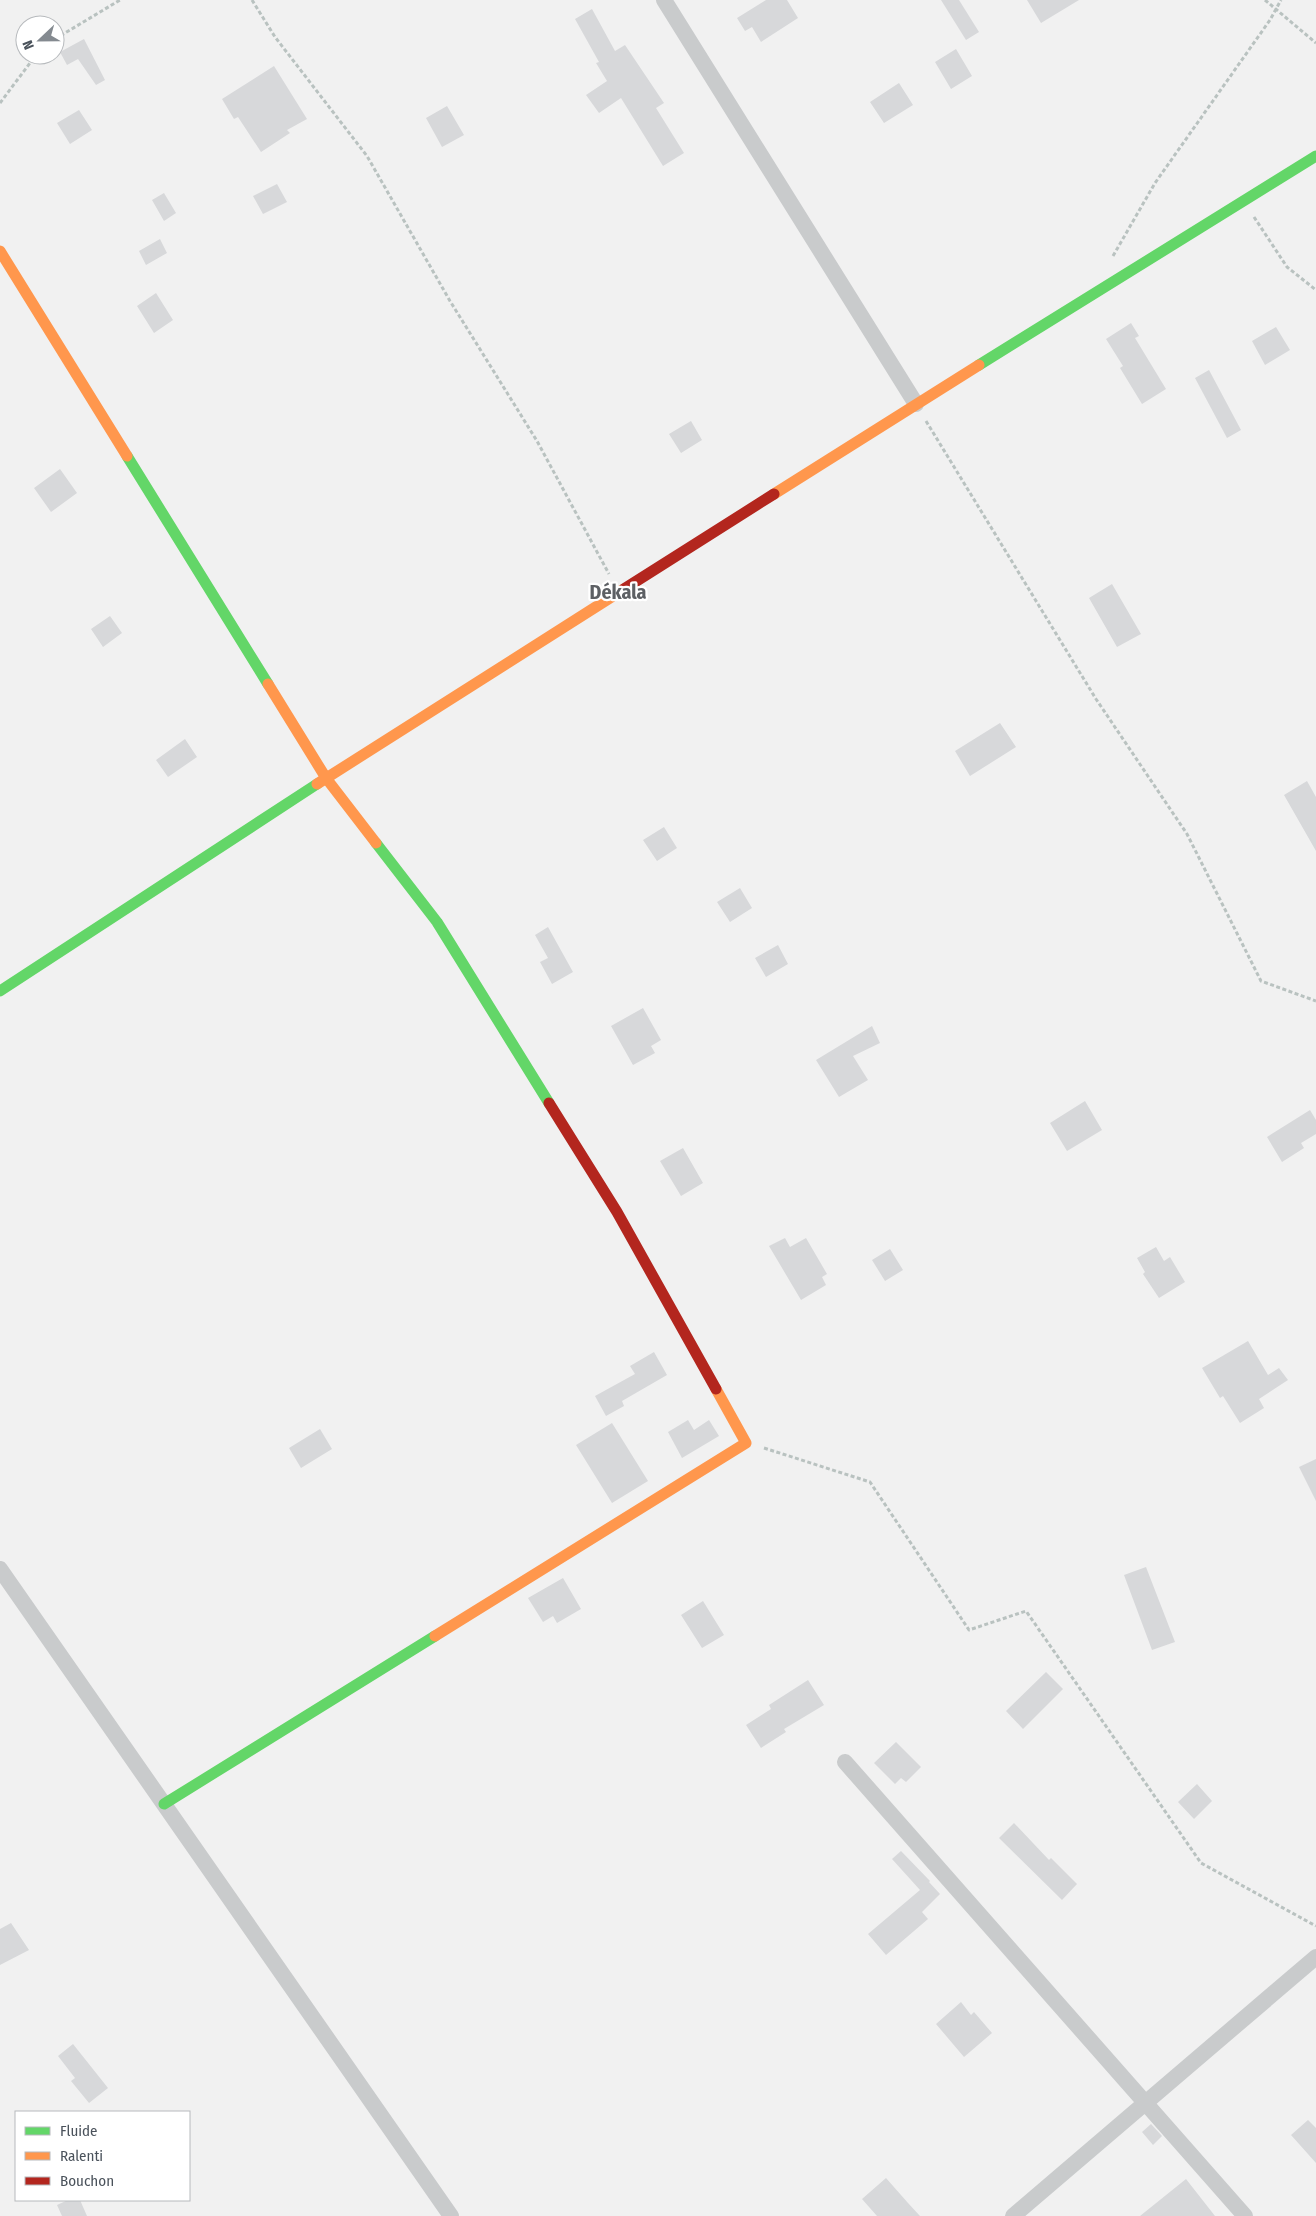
<svg xmlns="http://www.w3.org/2000/svg" width="1316" height="2216" viewBox="0 0 1316 2216" font-family="'Fira Sans Condensed',sans-serif">
  <rect width="100%" height="100%" fill="#f1f1f1"/>
  <path fill="#d7d8da" d="M766,0h21l11,18 -37,24 -9,-15 -7,4 -8,-13z
    M941,0h18l20,32 -13,8z
    M1027,0h52l-38,23z
    M592,9l23,42 10,-6 39,58 -8,5 28,45 -21,13 -42,-68 -22,15 -13,-18 21,-14 -11,-18 3,-1 -24,-43z
    M84,39l21,41 -9,5 -18,-26 -11,6 -7,-13z
    M956,49l16,27 -21,13 -16,-27z
    M274,66l33,53 -20,11 3,3 -29,19 -23,-35 -4,2 -12,-20z
    M899,83l14,22 -29,18 -14,-21z
    M447,106l17,29 -22,12 -16,-29z
    M79,110l13,20 -22,14 -13,-21z
    M277,184l10,18 -24,12 -10,-18z
    M164,193l12,20 -12,8 -12,-21z
    M160,239l7,14 -21,12 -7,-14z
    M156,293l17,27 -19,13 -17,-27z
    M1131,323l8,13 -4,2 31,51 -24,15 -22,-36 3,-2 -17,-27z
    M1276,327l14,23 -25,15 -13,-24z
    M1209,370l32,60 -14,8 -32,-60z
    M691,421l11,19 -21,13 -12,-19z
    M60,469l17,24 -26,19 -17,-24z
    M1112,584l29,50 -24,13 -28,-49z
    M110,616l12,17 -19,14 -12,-18z
    M1000,723l16,24 -46,29 -15,-25z
    M185,739l12,18 -29,20 -12,-17z
    M1307,781l9,16v54l-32,-56z
    M664,827l13,21 -20,13 -14,-21z
    M740,888l12,20 -22,14 -13,-20z
    M548,927l25,45 -21,12 -12,-22 8,-4 -13,-23z
    M778,945l10,19 -22,13 -11,-19z
    M643,1008l18,32 -10,6 4,7 -22,12 -22,-39z
    M872,1026l8,17 -27,13 15,24 -29,17 -23,-37z
    M1085,1101l17,29 -35,21 -17,-28z
    M1310,1110l6,10v14l-15,9 3,5 -22,14 -15,-25z
    M683,1148l20,35 -22,13 -21,-35z
    M785,1238l5,9 16,-9 21,36 -5,3 4,8 -25,15 -32,-54z
    M1156,1247l8,14 6,-4 15,25 -26,16 -16,-24 2,-2 -8,-14z
    M890,1249l13,21 -18,11 -13,-21z
    M1248,1341l20,34 11,-7 9,12 -29,19 5,9 -24,15 -17,-27 -3,2 -18,-30z
    M654,1352l13,23 -45,26 2,5 -18,10 -11,-20 40,-22 -5,-8z
    M688,1420l6,10 15,-10 10,16 -37,22 -14,-26z
    M612,1423l36,58 -36,22 -36,-58z
    M320,1429l12,20 -31,19 -12,-20z
    M1316,1459v42l-17,-34z
    M1146,1567l29,75 -23,8 -28,-75z
    M563,1578l18,31 -24,14 -4,-7 -10,6 -15,-24z
    M703,1601l21,34 -22,13 -21,-33z
    M1046,1672l17,17 -40,40 -17,-18z
    M808,1680l16,25 -40,24 2,3 -25,16 -15,-23 25,-16 -2,-4z
    M896,1742l25,25 -15,15 -5,-4 -6,6 -21,-21z
    M1197,1784l15,17 -18,18 -16,-17z
    M1014,1823l35,37 2,-2 26,26 -15,16 -63,-62z
    M901,1851l29,30 -3,3 2,-2 11,12 -18,18 6,7 -42,36 -18,-21 52,-44 -28,-31z
    M11,1923l18,27 -29,15v-36z
    M961,2002l10,13 3,-3 18,21 -28,24 -28,-33z
    M73,2044l35,44 -19,15 -18,-22 4,-3 -17,-22z
    M1308,2120l8,8v35l-25,-28z
    M1151,2124l11,12 -9,9 -11,-13z
    M886,2178l22,25 12,13h-43l-15,-17z
    M1186,2179l29,37h-75z
    M68,2200h12l7,16h-25l-5,-11z"/>
  <g fill="none" stroke-linecap="round" stroke-linejoin="round">
    <path stroke="#b9c2c0" stroke-width="3" stroke-dasharray="4 2.5" stroke-linecap="butt" d="M252,0l23,37 92,119 83,145 87,140 72,133
      M1265,0l51,43
      M55,39l65,-39
      M0,103l36,-48
      M1254,217l33,50 29,23
      M1113,256l42,-73 115,-163 11,-20
      M926,421l170,278 91,135 74,147 55,20
      M764,1448l106,34 99,148 57,-19 175,252 115,63"/>
    <path stroke="#c9cbcc" stroke-width="16" d="M664,0l252,404
      M0,1569l451,647
      M845,1762l400,454
      M1013,2216l303,-259"/>
    <path stroke="#63d668" stroke-width="11" d="M979,365l337,-209
      M127,456l141,228
      M376,843l61,79 112,181
      M0,991l317,-207
      M164,1804l271,-168"/>
    <path stroke="#ff974d" stroke-width="11" d="M0,251l127,205
      M774,494l205,-129
      M268,684l58,94 50,65
      M317,784l307,-195
      M435,1636l311,-193 -30,-54"/>
    <path stroke="#b3261e" stroke-width="11" d="M624,589l150,-95
      M549,1103l68,109 99,177"/>
  </g>
  <g text-anchor="middle" stroke-width="4.5" stroke-linejoin="round" paint-order="stroke">
    <g font-size="20" font-weight="bold" fill="#5d6064" stroke="#fff">
      <text x="618" y="599">Dékala</text>
    </g>
  </g>
  <rect x="15" y="2111" width="175" height="90" fill="#ffffff" stroke="#b7babd"/>
  <rect x="25" y="2127" width="25" height="8" fill="#63d668" stroke="#b7babd"/>
  <text x="60" y="2136" font-size="15" fill="#4a525b">Fluide</text>
  <rect x="25" y="2152" width="25" height="8" fill="#ff974d" stroke="#b7babd"/>
  <text x="60" y="2161" font-size="15" fill="#4a525b">Ralenti</text>
  <rect x="25" y="2177" width="25" height="8" fill="#b3261e" stroke="#b7babd"/>
  <text x="60" y="2186" font-size="15" fill="#4a525b">Bouchon</text>
  <g transform="translate(40 40) rotate(248)"><circle r="24" fill="#ffffff" stroke="#b7babd"/>
  <path d="M0-4L9 19L0 12L-9 19Z" fill="#848a90"/>
  <text y="-8" font-size="14" font-weight="bold" text-anchor="middle" fill="#4a525b">N</text>
  </g>
</svg>
